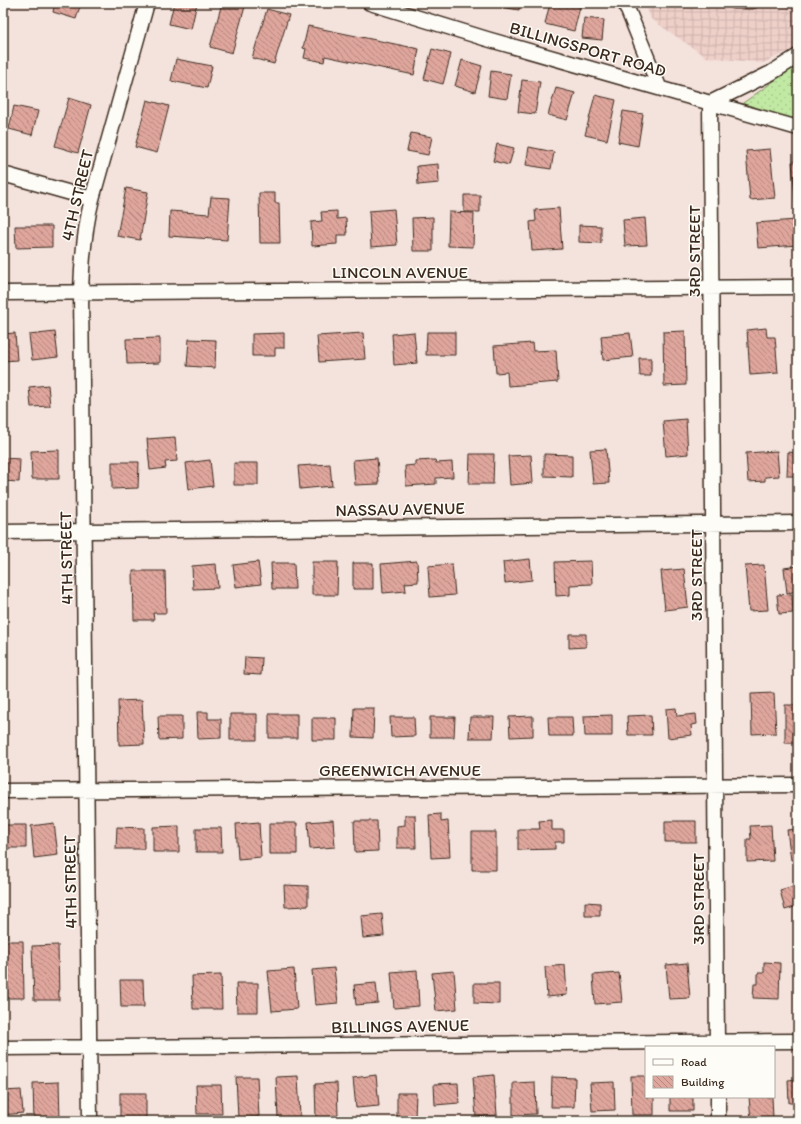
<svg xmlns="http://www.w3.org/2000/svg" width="801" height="1124" viewBox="0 0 801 1124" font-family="Itim,sans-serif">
  <defs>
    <pattern id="industrial-grid" width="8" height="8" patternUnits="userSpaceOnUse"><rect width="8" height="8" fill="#eed0c9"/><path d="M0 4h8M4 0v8" fill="none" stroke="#cdb3ac"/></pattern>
    <pattern id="park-dots" width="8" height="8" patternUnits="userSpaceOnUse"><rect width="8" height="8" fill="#c2e9a4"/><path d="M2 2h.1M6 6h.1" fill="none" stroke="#a8c88d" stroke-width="1.8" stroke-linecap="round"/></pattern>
    <pattern id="building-back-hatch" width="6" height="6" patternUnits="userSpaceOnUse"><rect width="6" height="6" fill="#dfa69d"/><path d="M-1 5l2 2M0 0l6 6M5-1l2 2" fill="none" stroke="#b6877f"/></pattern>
  </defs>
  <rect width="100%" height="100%" fill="#f4e2dc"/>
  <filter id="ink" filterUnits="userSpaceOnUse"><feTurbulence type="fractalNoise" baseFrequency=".025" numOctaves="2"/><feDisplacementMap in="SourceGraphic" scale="8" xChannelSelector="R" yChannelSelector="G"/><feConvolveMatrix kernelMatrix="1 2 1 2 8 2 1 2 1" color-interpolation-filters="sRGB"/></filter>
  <g filter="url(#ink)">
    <path fill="url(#industrial-grid)" d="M645,3h153v44l-35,16 -57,-6 -55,-38z"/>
    <path fill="url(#park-dots)" stroke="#7e8a61" d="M798,64v60l-62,-16z"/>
    <path fill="url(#building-back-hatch)" stroke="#3b2a1e" d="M55,3h26l-5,16 -23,-7z
      M174,3h23l-6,26 -22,-5z
      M222,3h24l-14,50 -22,-6z
      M502,3h18l-1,7 -18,-3z
      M550,3h31l-7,28 -29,-7z
      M718,3h50l-15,6h-19z
      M267,9l22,6 -15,49 -22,-6z
      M584,18l20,2 -2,20 -20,-2z
      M308,26l111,23 -5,26 -89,-19 -1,6 -20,-4 2,-9 -3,-1z
      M432,49l19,5 -8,30 -19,-5z
      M176,59l36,7 -5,22 -36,-7z
      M462,60l20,6 -7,26 -20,-6z
      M491,71l20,3 -4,25 -19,-3z
      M522,80l18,2 -5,32 -17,-2z
      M556,88l19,5 -8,27 -19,-5z
      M595,95l21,5 -9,40 -22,-5z
      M69,98l22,7 -13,48 -23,-7z
      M147,100l22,6 -12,47 -22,-6z
      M14,106l24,5 -6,24 -23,-6z
      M623,111l20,3 -5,32 -20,-4z
      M411,133l21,4 -4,18 -21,-4z
      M497,144l17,4 -5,17 -16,-4z
      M529,147l25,5 -3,17 -25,-4z
      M770,149l5,49 -25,2 -4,-49z
      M792,162h6v48h-2z
      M438,164l1,19 -21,2 -1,-19z
      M126,188l22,4 -8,48 -23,-4z
      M259,193h16v10h4l1,40h-20z
      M464,195h16v17h-16z
      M211,197l19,1 -3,42 -58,-4 1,-25 39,3z
      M559,208l3,41 -30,2 -2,-29 6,-1 -1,-11z
      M394,209l3,36 -26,2 -2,-36z
      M337,211v8l9,-1 1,17h-10v9l-25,2 -1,-24 11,-1 -1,-9z
      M449,212l25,1 -1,34 -25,-1z
      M433,217v34h-20l-1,-33z
      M645,218l2,27 -22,1 -2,-26z
      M796,220l2,25 -40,3 -2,-25z
      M579,225l22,1v17l-22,-1z
      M15,226h37v21l-36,1z
      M766,328l1,9h8l3,36 -28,2 -3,-45z
      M685,331l1,54 -22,1 -1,-54z
      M55,332l3,25 -26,3 -3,-25z
      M414,332l3,31 -23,2 -2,-31z
      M427,332h28v23h-29z
      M15,333l2,27 -14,1v-27z
      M284,333v15h-9v8h-23v-22z
      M363,333l2,26 -46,3 -2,-26z
      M630,333l3,24 -30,3 -2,-24z
      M160,338v25l-33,1 -1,-25z
      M189,339l27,1 -1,28 -28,-2z
      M532,343l1,8 23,-1 2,32 -50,4 -1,-14 -11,1 -2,-27z
      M639,358h12v18h-11z
      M48,385l2,21 -19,1 -2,-20z
      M686,419l2,35 -22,2 -3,-35z
      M175,437l2,24 -12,1 1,6 -16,2 -3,-31z
      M606,449l3,34 -16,1 -3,-34z
      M59,450v29h-27l-1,-28z
      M777,451l2,25 -14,1v4l-17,1 -2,-29z
      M788,452l10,1v23h-11z
      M470,454h24l-1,30h-24z
      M544,454l28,1v22l-28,-1z
      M531,455l2,28 -23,2 -2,-29z
      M3,458l17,1 -1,23 -16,-1z
      M377,458l2,26 -24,1 -2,-25z
      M210,460l3,26 -24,3 -3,-26z
      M435,460l1,3 16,-1 1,15 -17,1v6l-30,2 -1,-20 10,-1v-4z
      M112,462h27l-1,26 -26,1z
      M234,463h24v22h-24z
      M330,464l2,22 -32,3 -2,-23z
      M530,559l2,21 -27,3 -2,-21z
      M417,561l1,21 -13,1 1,8 -23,2 -2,-29z
      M591,561l1,23 -22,1v10l-14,1 -1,-34z
      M258,562l3,22 -25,3 -3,-22z
      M312,562h26l-1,33h-25z
      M271,563h23l1,26h-23z
      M353,563h20v26h-20z
      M216,564l2,24 -25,1 -1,-23z
      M452,564l3,31 -25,2 -2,-31z
      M764,565l4,45 -19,1 -4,-45z
      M798,566v31v-6l-11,2 -3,-25z
      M684,569l4,38 -23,3 -4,-39z
      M133,571h32l1,42h-13l1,7h-20z
      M792,594l1,19 -14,1 -2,-19z
      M569,634h17v13l-17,1z
      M245,657l17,1 -1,17 -17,-1z
      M774,693l2,40 -24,1 -1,-40z
      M142,700l2,44 -25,1 -1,-44z
      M785,705h13v38h-13z
      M354,708h20l-1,30 -20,-1z
      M676,708l1,8 19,-2 1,10 -6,1 1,10 -24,3 -2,-29z
      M197,712h11v7h13v19l-23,1z
      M230,714h27v26h-27z
      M269,714h28v24h-28z
      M612,715v21h-27l-1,-20z
      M651,715l1,20h-24l-1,-19z
      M158,716h24v23l-23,1z
      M533,716v20l-23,1 -1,-20z
      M390,717h24l1,19 -24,1z
      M430,717h25l-1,20h-24z
      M470,717h24l-1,21h-24z
      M548,717h24l1,19h-24z
      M312,718h24v22h-24z
      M441,814v8l7,-1 2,36 -19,1 -2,-43z
      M405,815h10l1,33h-19v-22l8,-1z
      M333,820l2,27 -25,2 -2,-27z
      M552,820v10h12v12h-9v7l-37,1v-21h22l-1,-8z
      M354,821h23l1,30 -23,1z
      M665,821h31v21h-31z
      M259,822l2,35 -23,2 -2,-35z
      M54,823l4,32 -24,3 -3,-32z
      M269,823h28v31h-28z
      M3,825h23v23h-23z
      M771,825l2,36 -26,1v-23h4l-1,-13z
      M179,826v26h-26v-25z
      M117,827l27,1v21h-28z
      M196,828h25l1,24h-26z
      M798,829v30l-7,1 -4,-30z
      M472,832h24v38h-24z
      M284,885l24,1v20l-23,1z
      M797,885l1,21 -13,4 -5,-20z
      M585,902l15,1v13h-15z
      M382,914l2,22 -21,2 -2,-22z
      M3,919h4v19h-4z
      M3,941h20l1,57h-21z
      M58,945l1,55h-25l-2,-54z
      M764,962l16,1 -1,36 -26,-1 1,-14h4v-11h6z
      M687,963l3,35 -21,1 -3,-34z
      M565,965l2,30 -20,2 -2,-30z
      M334,968l4,35 -23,2 -3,-35z
      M294,969l3,40 -25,2 -4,-40z
      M417,970l2,36 -25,2 -3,-36z
      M454,971l3,38 -21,2 -4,-38z
      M619,973l3,29 -27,2 -2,-29z
      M221,975l1,34h-29l-1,-33z
      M120,980h23l1,27h-23z
      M236,983h22v29h-21z
      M376,983l2,20 -22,2 -2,-20z
      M474,983h25v21l-25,-1z
      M376,1075l3,31 -23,2 -3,-30z
      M494,1075l3,40 -21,2 -3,-40z
      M298,1076l2,41 -22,1 -2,-41z
      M631,1076h14l1,21h8v18h-22z
      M236,1077h21l2,40 -21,1z
      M552,1077l23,1 -1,29h-23z
      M798,1079v24h-9l-1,-23z
      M59,1082l1,39h-26l-1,-38z
      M535,1082l1,32 -23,1v-32z
      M614,1082l1,28 -23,1 -2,-28z
      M337,1083l1,34 -22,1 -1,-34z
      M458,1083l1,20 -24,2 -1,-21z
      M196,1085h25l1,29h-25z
      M21,1090l2,23 -20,2v-24z
      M120,1093h26v28h-26z
      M397,1093h19l-1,25h-18z
      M670,1097h23v14h-23z
      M749,1097h23l1,21 -22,2z"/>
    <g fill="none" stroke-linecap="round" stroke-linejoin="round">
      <g stroke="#3b2a1e" stroke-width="17">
        <path id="minor" d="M370,3l117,36 311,89
          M625,3l34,84
          M3,174l89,25
          M3,293l795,-6
          M3,532l795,-9
          M3,791l795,-6
          M717,1047l-7,-944 61,-30 27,-17
          M3,1048l795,-7
          M718,1097v24
          M90,1121l-9,-829c1,-32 3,-62 11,-93l55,-196"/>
      </g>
      <use href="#minor" stroke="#fdfcf7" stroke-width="14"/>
    </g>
  </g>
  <g text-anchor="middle" stroke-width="3" stroke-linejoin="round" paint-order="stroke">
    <g font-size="17" fill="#3b2a1e" stroke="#fdfcf7">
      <text transform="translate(588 49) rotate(16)" y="6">BILLINGSPORT ROAD</text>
      <text transform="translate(77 195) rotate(-77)" y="6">4TH STREET</text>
      <text transform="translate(694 251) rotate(-90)" y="6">3RD STREET</text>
      <text x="400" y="278">LINCOLN AVENUE</text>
      <text transform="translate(400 509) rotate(-1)" y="6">NASSAU AVENUE</text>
      <text transform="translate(66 558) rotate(-91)" y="6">4TH STREET</text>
      <text transform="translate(696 575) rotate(-90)" y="6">3RD STREET</text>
      <text x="400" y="776">GREENWICH AVENUE</text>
      <text transform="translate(70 882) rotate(-91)" y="6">4TH STREET</text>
      <text transform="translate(698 899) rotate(-90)" y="6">3RD STREET</text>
      <text transform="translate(400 1026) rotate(-1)" y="6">BILLINGS AVENUE</text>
    </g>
  </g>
  <rect width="801" height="1124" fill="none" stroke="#fdfcf7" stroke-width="16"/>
  <rect x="8" y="8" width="785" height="1108" fill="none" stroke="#3b2a1e" stroke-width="1.5" filter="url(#ink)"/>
  <rect x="645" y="1046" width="130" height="52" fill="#fdfcf7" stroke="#afa8a0"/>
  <rect x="653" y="1059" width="20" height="6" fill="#fdfcf7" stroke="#afa8a0"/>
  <text x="681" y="1066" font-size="12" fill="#3b2a1e">Road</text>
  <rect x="653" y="1076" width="20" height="12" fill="url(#building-back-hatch)" stroke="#afa8a0"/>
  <text x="681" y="1086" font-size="12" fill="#3b2a1e">Building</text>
</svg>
